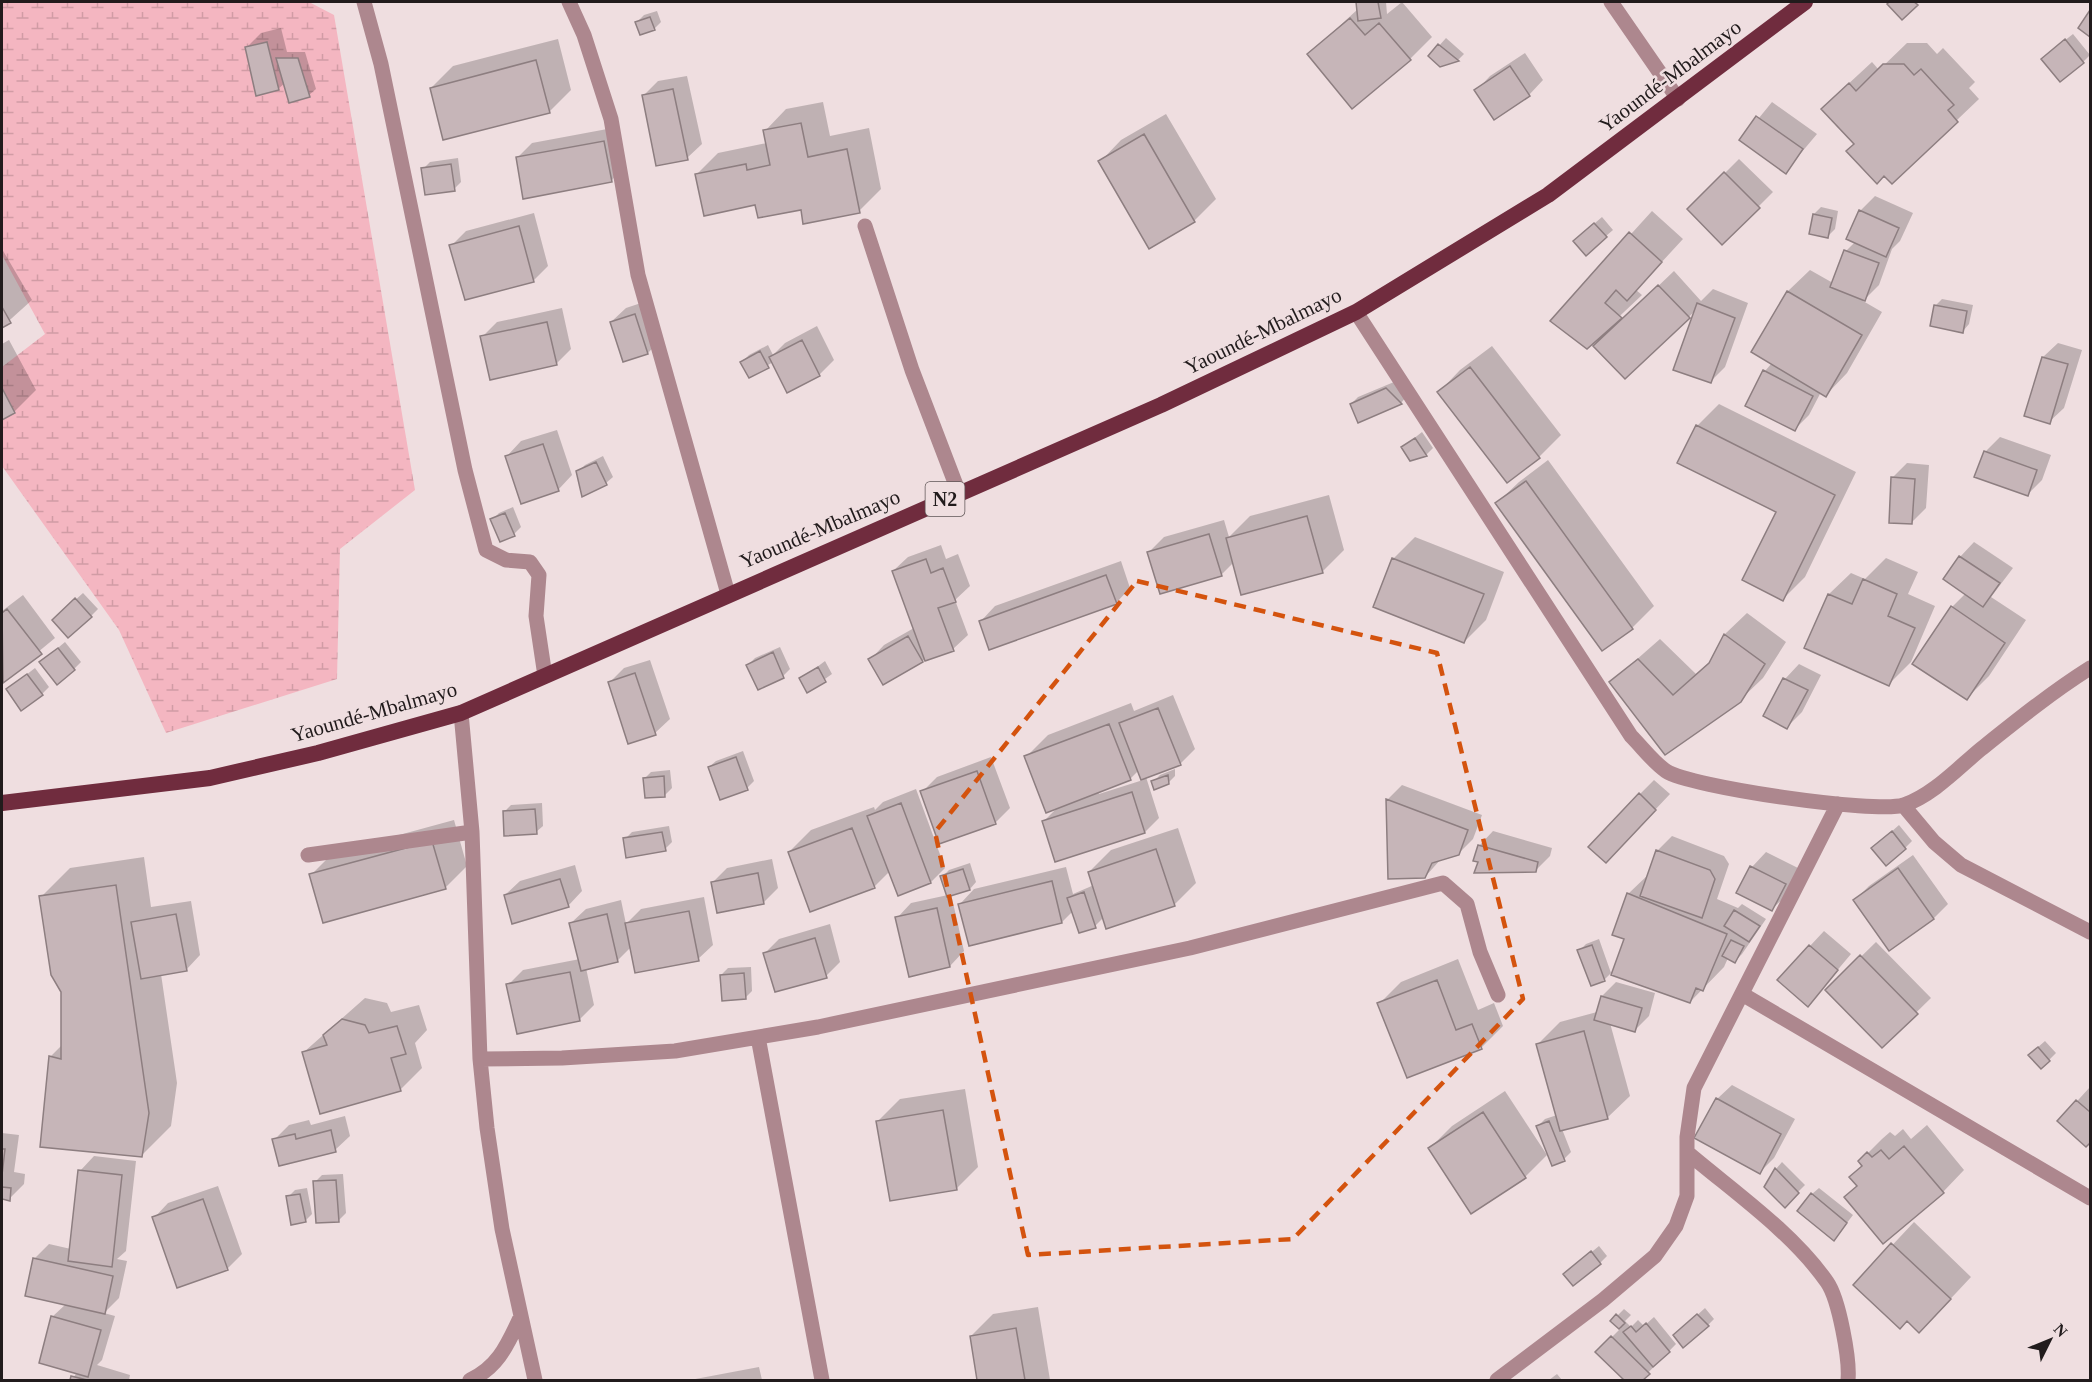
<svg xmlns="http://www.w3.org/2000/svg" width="2092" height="1382" viewBox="0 0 2092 1382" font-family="'Times New Roman',serif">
  <defs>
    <pattern id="wetland-marsh" width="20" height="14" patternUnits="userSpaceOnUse" patternTransform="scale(1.5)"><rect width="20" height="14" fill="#f4b6c1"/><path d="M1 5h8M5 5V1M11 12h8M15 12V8" fill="none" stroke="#d19ca5"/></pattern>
  </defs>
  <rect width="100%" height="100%" fill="#efdee0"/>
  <path fill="url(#wetland-marsh)" d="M2,2h307l25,13 81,475 -75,59 -3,130 -171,54 -47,-103 -117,-164v-99l43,-33 -43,-79z"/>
  <path fill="#0003" fill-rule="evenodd" d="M1357,2h29l1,12 15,-12 30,35 -22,22 -101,-5 49,-45z
    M1891,2h28l-17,16 -13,-14z
    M657,11l4,11 -7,7 -17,-7 7,-7z
    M281,28l6,24h18l11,37 -7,6 -24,-12 -7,6 -32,-41 15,-15z
    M2073,34l17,21 -7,7 -33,-10z
    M1446,38l18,16 -6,6 -28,-4z
    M558,39l13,51 -22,22 -118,-24 22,-22z
    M1907,43h20l10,11 6,-6 32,34 -6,6 10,11 -87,83 -36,-38 -11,-57 27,-25 7,8z
    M1525,53l18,27 -14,15 -53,-4 14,-15z
    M687,76l15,68 -15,14 -44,-62 15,-15z
    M823,102l7,34 39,-8 12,61 -22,22 -57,-3 -106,-33 22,-22 49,-10 -2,-12 21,-22z
    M1772,102l45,32 -32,38 -44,-32z
    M1166,114l50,85 -22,22 -94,-59 21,-22z
    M618,127l7,39 -14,15 -94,-23 15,-15z
    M458,158l3,24 -7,7 -31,-20 7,-7z
    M1739,159l34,33 -51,51 -33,-34z
    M1875,196l38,17 -13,28 -8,8 -13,36 -16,16 19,11 -35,61 -21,22 -5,-3 -12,23 -15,15 -29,-59 7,-8 -19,-11 35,-61 22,-21 23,13 13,-32 9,-9 5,-31z
    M1821,207l17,4 -3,18 -7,7 -14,-22z
    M1652,211l31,28 -47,51 6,5 -55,52 -35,-26z
    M534,213l14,53 -14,14 -68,19 -15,-53 15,-15z
    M1602,217l11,13 -7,6 -25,-1z
    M2,249l30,51 -30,27z
    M1674,271l27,30 12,-12 35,14 -23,64 -15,15 -14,-72 -71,67 -15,-45z
    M1942,299l31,6 -4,19 -6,7 -28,-25z
    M650,300l12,38 -14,15 -37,-31 15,-14z
    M562,308l9,41 -15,15 -74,-27 15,-15z
    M817,326l17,34 -14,14 -32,17 -15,-29 -23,14 -8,-14 7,-7 19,-10 5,10 12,-12z
    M9,340l27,50 -22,22 -12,7v-75z
    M2058,343l24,7 -18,58 -15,14 -6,-65z
    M1492,346l69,89 -22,22 -100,-65 21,-22z
    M1394,382l13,14 -6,7 -50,1 7,-7z
    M1719,404l137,68 -51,105 -22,22 -5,-88 -81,-85z
    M557,430l15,45 -14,15 -51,-34 14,-15z
    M1422,432l11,16 -7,7 -15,4 -8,-12z
    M2000,437l51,18 -9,25 -14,14 -43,-42z
    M603,456l10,21 -7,6 -28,-11 7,-7z
    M1548,460l106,146 -22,22 -135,-125 22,-21z
    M1907,463l22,2 -3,43 -15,15 -19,-45z
    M1329,495l15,55 -22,22 -88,-10 -13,13 -72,-23 15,-15 60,-17 5,17 21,-21z
    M513,507l8,20 -7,7 -22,-14 7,-7z
    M1415,537l89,35 -18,48 -22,22 -71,-83z
    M1974,542l39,26 -22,29 35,23 -37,56 -22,22 -53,-34 38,-57 14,-14 -6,-36z
    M941,545l5,14 12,-5 12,32 -15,14 13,35 -15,14 -31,12 -52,-1 14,-15 30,-17 -21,-57 15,-14z
    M1886,558l32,14 -10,22 27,12 -24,56 -22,22 -83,-37 23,-53 22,-21 14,6z
    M1121,561l9,27 -14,15 -135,18 14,-15z
    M83,593l15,16 -7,7 -30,-3z
    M23,595l32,43 -52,43 -1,-70z
    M1747,613l39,29 -23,36 -23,22 -75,53 -54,-71 49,-43 36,35 17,-15 12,-25z
    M65,642l16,20 -7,7 -33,-7z
    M780,647l10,22 -7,7 -25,12 -10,-23 7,-7z
    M650,660l20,59 -15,14 -46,-50 15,-15z
    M825,661l7,13 -24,17 -7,-12z
    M1799,664l22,11 -19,37 -15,15 -22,-11 20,-37z
    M35,668l14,19 -7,7 -34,-5z
    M1173,695l22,54 -15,15 -34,13 13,41 -14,14 -102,-10 15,-15 -32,-50 22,-22 83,-32 3,8zM1139,770l4,10 -44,14 -1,-3 32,-12z
    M743,751l11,30 -7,7 -26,10 -12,-31 7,-6z
    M991,757l19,51 -14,14 -56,20 -18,-50 15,-15z
    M1175,769v7l-7,7 -15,-1 7,-7z
    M670,770l2,18 -7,7 -21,-16 7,-7z
    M1654,780l16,14 -50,53 20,-53z
    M1402,785l80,30 -9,24 -15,15 -17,5 -16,18 -38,-77z
    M916,789l29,79 -14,14 -41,-11 -16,16 -85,-35 22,-22 63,-23 1,3 8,-8z
    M542,803l1,23 -7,6 -32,-20 7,-7z
    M454,820l13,46 -22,22 -134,-13 22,-22z
    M1899,825l13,16 -7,7h-32z
    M669,826l3,16 -7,7 -40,-10 7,-7z
    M1178,828l18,55 -22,22 -70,12 -9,9 -15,6 -7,-21 -11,11 -102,-18 14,-15 92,-22 7,27 21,-9 -5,-13 22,-22z
    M1493,831l59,17 -2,8 -15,15 -55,-10 -1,-15z
    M1672,836l52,20 5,8 -12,35 21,9 4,-4 24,15 -24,35 -7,7 -7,-3 -4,9 -34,35 -64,-64 2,-44 22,-21 7,-22z
    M1766,852l34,17 -13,26 -15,14 -34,-17 14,-25z
    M1913,855l35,49 -14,14 -44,31 -35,-49 14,-14z
    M144,857l7,50 40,-6 9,54 -14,15 -25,4 16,109 -6,43 -29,29 -92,-98 12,-12 1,-54 -22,-94 29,-29z
    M772,859l6,29 -15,15 -51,-20 15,-15z
    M970,863l6,19 -6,7 -19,5 13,57 -14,15 -53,-48 14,-15 37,-8 -6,-18 7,-7z
    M575,865l7,26 -14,15 -63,-11 15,-14z
    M704,897l9,48 -15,14 -67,-12 -14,14 -31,7 8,37 -15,15 -71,-35 15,-15 57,-11 -9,-36 15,-14 35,-9 5,24 15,-15z
    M830,924l10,38 -14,14 -61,-23 14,-14z
    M1824,931l27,23 -43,51 2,-59z
    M1599,939l12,34 -7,7 -25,-29 7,-7z
    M1876,942l55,56 -49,48 -55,-56z
    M1458,959l20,51 16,-7 9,23 -22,22 -102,-44 22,-22z
    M751,967l1,24 -7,7 -24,-23 7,-7z
    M1616,982l39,11 -6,23 -14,14 -25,-7 20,73 -22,21 -46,12 9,23 -7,7 -26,-33 7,-7 12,-4 -19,-71 22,-22 37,-10 5,-16z
    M365,998l22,5 4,9 28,-7 8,25 -12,13 7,25 -22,22 -96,-38z
    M2045,1041l11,12 -7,7 -12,-12z
    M1732,1085l63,34 -21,39 -14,14 -43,-73z
    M2090,1087v54l-4,4 -27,-24z
    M965,1089l13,78 -21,21 -79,-67 22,-22z
    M1505,1091l42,64 -22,22 -95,-29 22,-22z
    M345,1116l5,20 -15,14 -61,-10 15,-15 20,-5 2,5z
    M1927,1125l37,45 -21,22 -97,5 12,-12 -7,-8 12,-12 -3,-4 22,-22 8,-7 5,4 8,-7 8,10z
    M2,1133l17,2 -5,37 11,2 -1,10 -15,15 -7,-1z
    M94,1156l42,5 -10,90 -9,8 10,2 -8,37 -15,15 11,3 -13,44 -5,5 33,10 -1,5h-57l5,-8 -25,-55 14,-13 -31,-46 14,-14 22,5 9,-78z
    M1782,1162l23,23 -20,20 -9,-36z
    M343,1174l3,39 -7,7 -24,-38 7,-7z
    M218,1186l24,68 -15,15 -73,-51 14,-15z
    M307,1188l5,26 -7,7 -17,-24 7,-7z
    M1819,1188l34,27 -13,17 -28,-38z
    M1914,1222l57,55 -30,32 -34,10 -52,-34z
    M1599,1246l8,10 -7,7 -35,11z
    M1038,1307l12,73h-71l-8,-44 22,-22z
    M1705,1308l9,11 -6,6 -26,4z
    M1624,1309l7,6 -6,6 6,6 7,-7 6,6 10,-9 22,27 -35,36h-15l-29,-28 24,-24 -9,-7z
    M759,1367l3,13h-72z
    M1557,1374l5,6h-13z"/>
  <path fill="#c6b5b8" stroke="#8d7e80" stroke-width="1.5" d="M1356,2h22l3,16 -23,3z
    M1889,2h25l4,3 -16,15 -15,-16z
    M2090,10v27l-12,-9z
    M650,17l5,13 -15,5 -5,-13z
    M1350,18l15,17 14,-12 32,37 -59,49 -45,-55z
    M2065,39l19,24 -24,19 -19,-23z
    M267,42l12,48 -23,6 -11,-49z
    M1438,44l21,17 -19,6 -12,-11z
    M276,58h22l12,39 -21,6z
    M536,60l14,53 -107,27 -13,-52z
    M1883,64h21l10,11 7,-6 33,36 -6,5 10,12 -66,62 -8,-8 -7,8 -31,-33 8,-7 -33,-35 28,-26 7,8z
    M1510,66l20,30 -36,24 -20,-30z
    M673,89l15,71 -32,6 -14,-71z
    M1756,116l47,33 -17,25 -47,-34z
    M801,123l7,34 39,-8 13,64 -57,11 -2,-14 -43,8 -3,-13 -51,11 -9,-42 51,-10 1,6 23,-5 -7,-35z
    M1144,134l51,88 -46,27 -51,-88z
    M604,141l8,41 -89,17 -7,-42z
    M451,164l4,27 -30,4 -4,-27z
    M1724,172l36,36 -38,37 -35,-36z
    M1859,210l40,18 -13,29 -40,-18z
    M1813,214l19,4 -4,20 -19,-4z
    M1594,223l13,14 -21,19 -13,-15z
    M519,226l15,56 -69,18 -16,-55z
    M1629,232l33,30 -35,39 -11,-11 -11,13 17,15 -35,31 -37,-28z
    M1844,250l35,13 -14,38 -35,-14z
    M1658,285l32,33 -65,61 -32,-33z
    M1787,291l75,44 -36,62 -75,-45z
    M1697,303l38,15 -24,65 -38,-13z
    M1934,305l33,6 -4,22 -33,-7z
    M2,307l9,16 -9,5z
    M635,314l13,40 -25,8 -13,-40z
    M547,322l10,43 -67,15 -10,-44z
    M802,340l18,36 -33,17 -18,-36z
    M760,351l9,17 -20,10 -9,-16z
    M2042,357l26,7 -18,60 -26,-8z
    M1470,367l70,91 -33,25 -70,-91z
    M1763,370l50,26 -18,35 -50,-25z
    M2,388l13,25 -13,7z
    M1386,388l16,16 -44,19 -8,-19z
    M1696,425l139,70 -52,106 -41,-21 34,-68 -99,-49z
    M1415,438l12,18 -17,5 -9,-14z
    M543,444l16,47 -38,13 -16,-48z
    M1984,451l53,19 -9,26 -54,-19z
    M596,462l11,23 -25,12 -6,-26z
    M1891,477l24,2 -3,45 -23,-1z
    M1526,481l107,148 -31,22 -107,-148z
    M505,513l10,23 -15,6 -10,-23z
    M1307,516l16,57 -82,22 -15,-57z
    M1209,534l13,42 -62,18 -13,-42z
    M1959,556l41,27 -17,24 -40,-28z
    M1392,558l92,36 -20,49 -91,-36z
    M926,559l5,14 12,-5 13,34 -18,6 16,43 -29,10 -33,-90z
    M1106,575l11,29 -128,46 -10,-29z
    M1863,579l34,15 -9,22 27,12 -26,58 -85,-38 24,-54 24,10z
    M75,598l17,19 -24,21 -16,-18z
    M1951,606l54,37 -38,57 -55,-36z
    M7,609l35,45 -39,29 -1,-70z
    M1724,634l41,30 -24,38 -76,53 -56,-73 29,-23 35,36 36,-32z
    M908,636l15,26 -40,23 -15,-26z
    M58,648l17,22 -18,15 -18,-23z
    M773,652l11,26 -26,12 -12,-25z
    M818,667l8,15 -19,11 -8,-15z
    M635,673l21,62 -28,9 -20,-62z
    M27,674l16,21 -22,16 -15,-22z
    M1783,678l25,12 -21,39 -24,-13z
    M1158,708l23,57 -40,15 -22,-57z
    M1109,724l22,56 -85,33 -22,-57z
    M736,757l12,33 -28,10 -12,-33z
    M977,771l19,53 -57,20 -19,-53z
    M1168,775l1,9 -15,6 -3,-9z
    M664,776l1,21 -20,1 -2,-20z
    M1132,792l13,41 -90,29 -13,-41z
    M1639,793l17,17 -50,53 -18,-16z
    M1386,799l82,31 -9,25 -27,8 -7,15 -37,1z
    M901,803l30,80 -33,13 -31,-80z
    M535,809l2,25 -33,2 -1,-25z
    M852,828l23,60 -65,24 -22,-60z
    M1892,831l14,18 -20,17 -15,-18z
    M662,832l4,19 -40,7 -3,-20z
    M432,841l14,48 -123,34 -14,-49z
    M1478,845l60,17 -2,10 -62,1 4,-11 -5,-1z
    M1156,849l19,57 -69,23 -18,-57z
    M1656,850l54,20 5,9 -13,39 -62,-22z
    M1750,866l36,18 -14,27 -36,-18z
    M1898,868l36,51 -45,32 -36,-51z
    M963,869l7,21 -23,7 -7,-21z
    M758,873l6,31 -47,9 -6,-31z
    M560,879l9,28 -57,17 -8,-29z
    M1052,881l10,42 -93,23 -11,-42z
    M116,885l33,228 -7,44 -102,-10 9,-91 12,3v-67l-10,-17 -12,-79z
    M1084,892l12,36 -17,5 -12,-35z
    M1627,893l100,41 -24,57 -7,-3 -6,15 -79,-28 13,-36 -12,-4z
    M937,908l13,59 -41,10 -14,-60z
    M1734,910l26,16 -11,16 -25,-16z
    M689,911l10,50 -64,12 -10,-50z
    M176,914l11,57 -46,8 -10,-57z
    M607,914l11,48 -37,9 -12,-48z
    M815,938l12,40 -52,14 -12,-39z
    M1731,940l13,6 -9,17 -13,-7z
    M1592,945l13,36 -14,5 -14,-36z
    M1809,945l29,25 -30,37 -31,-27z
    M1860,955l58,59 -36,34 -57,-58z
    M570,972l10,49 -63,13 -11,-50z
    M744,973l2,26 -24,2 -2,-26z
    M1437,980l19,50 16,-6 10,25 -75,29 -30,-75z
    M1601,996l41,12 -7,24 -41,-12z
    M342,1019l23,6 4,8 28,-7 9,28 -15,4 10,33 -81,23 -18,-62 25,-7 -4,-10z
    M1584,1031l24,88 -48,12 -24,-87z
    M2038,1047l12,14 -9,8 -13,-14z
    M1716,1098l65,36 -21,40 -66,-36z
    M2076,1100l14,12v31l-4,4 -29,-26z
    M943,1110l14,80 -67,11 -14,-80z
    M1483,1112l43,66 -55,36 -43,-66z
    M1549,1121l16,40 -13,5 -16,-40z
    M331,1130l5,22 -57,14 -7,-27 23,-5 1,5z
    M1904,1146l40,47 -61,51 -39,-47 13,-11 -8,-9 13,-11 -4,-5 9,-9 5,5 9,-7 8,9z
    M2,1149h3l-3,26z
    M1775,1168l24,25 -14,15 -21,-21z
    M78,1170l44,5 -10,92 -44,-6z
    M336,1180l3,42 -23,1 -3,-42z
    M2,1187l9,1 -1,13 -8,-2z
    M1811,1193l36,30 -13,18 -37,-30z
    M300,1194l6,28 -15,3 -5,-29z
    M203,1199l25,71 -51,18 -25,-71z
    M1891,1243l60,56 -32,34 -12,-12 -7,8 -47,-44z
    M1591,1251l10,13 -28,22 -10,-12z
    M33,1258l80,18 -8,38 -80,-18z
    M1616,1314l9,9 -6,6 -9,-8z
    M1697,1314l12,12 -26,22 -10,-13z
    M51,1316l50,14 -13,47 -49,-14z
    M1646,1323l24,29 -17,15 -30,-35 8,-6 5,6z
    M1016,1328l9,52h-48l-7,-44z
    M1611,1336l39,38 -7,6h-19l-29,-28z
    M71,1376l16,4h-17z"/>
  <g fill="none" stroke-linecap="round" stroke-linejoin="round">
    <path stroke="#ad878e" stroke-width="15" d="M865,226l47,144 47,123"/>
    <path stroke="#ad878e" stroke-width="15" d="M364,2l17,62 84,406 21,80 20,10 24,2 9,13 -3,41 9,60
      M569,2l15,33 27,84 27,156 90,319
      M1611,2l67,97
      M1356,312l275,424c11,11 22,26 35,35 24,16 210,43 238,34 29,-10 54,-37 77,-56 35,-28 71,-57 109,-81
      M461,713l11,119 8,227 7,69 15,101 33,151
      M1903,805l31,37 27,23 129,67
      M308,855l164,-23
      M1742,994l348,204
      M758,1037l64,343
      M480,1059l82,-1 113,-7 143,-24 372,-79 253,-65 24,21 13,48 18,43
      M1688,1153c46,39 104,79 139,129 12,17 23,78 21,98
      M470,1380c29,-13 38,-37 51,-64
      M1497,1380l106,-80 52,-44 21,-30 11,-30v-59l7,-49 144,-284"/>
    <path stroke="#702c3e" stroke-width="16" d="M2,803l208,-25 108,-25 143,-40 700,-308 195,-93 192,-117 257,-193"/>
  </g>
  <path fill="none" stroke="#d4530e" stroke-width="4.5" stroke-dasharray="12 8" stroke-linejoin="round" d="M1137,581l300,72 86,346 -230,240 -265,16 -93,-423z"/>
  <g text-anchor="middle" stroke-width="5" stroke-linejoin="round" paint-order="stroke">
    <rect fill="#efdee0" stroke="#5f5657" stroke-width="1.5" x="925.5" y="482" width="39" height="34" rx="4.5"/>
    <g font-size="20" font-weight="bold" fill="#211b1c">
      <text x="945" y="506">N2</text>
    </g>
    <g font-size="21" fill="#211b1c" stroke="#efdee0">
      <text transform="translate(1670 76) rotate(-37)" y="7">Yaoundé-Mbalmayo</text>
      <text transform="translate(1263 331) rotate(-26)" y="7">Yaoundé-Mbalmayo</text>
      <text transform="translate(820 529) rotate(-23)" y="7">Yaoundé-Mbalmayo</text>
      <text transform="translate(374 712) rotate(-16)" y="7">Yaoundé-Mbalmayo</text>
    </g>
  </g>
  <rect width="2092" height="1382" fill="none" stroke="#211b1c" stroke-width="6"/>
  <g transform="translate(2050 1340) rotate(47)" stroke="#efdee0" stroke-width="4.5" paint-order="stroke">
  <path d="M0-4.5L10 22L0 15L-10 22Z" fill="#211b1c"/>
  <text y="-9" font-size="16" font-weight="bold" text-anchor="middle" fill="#211b1c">N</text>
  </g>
</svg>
